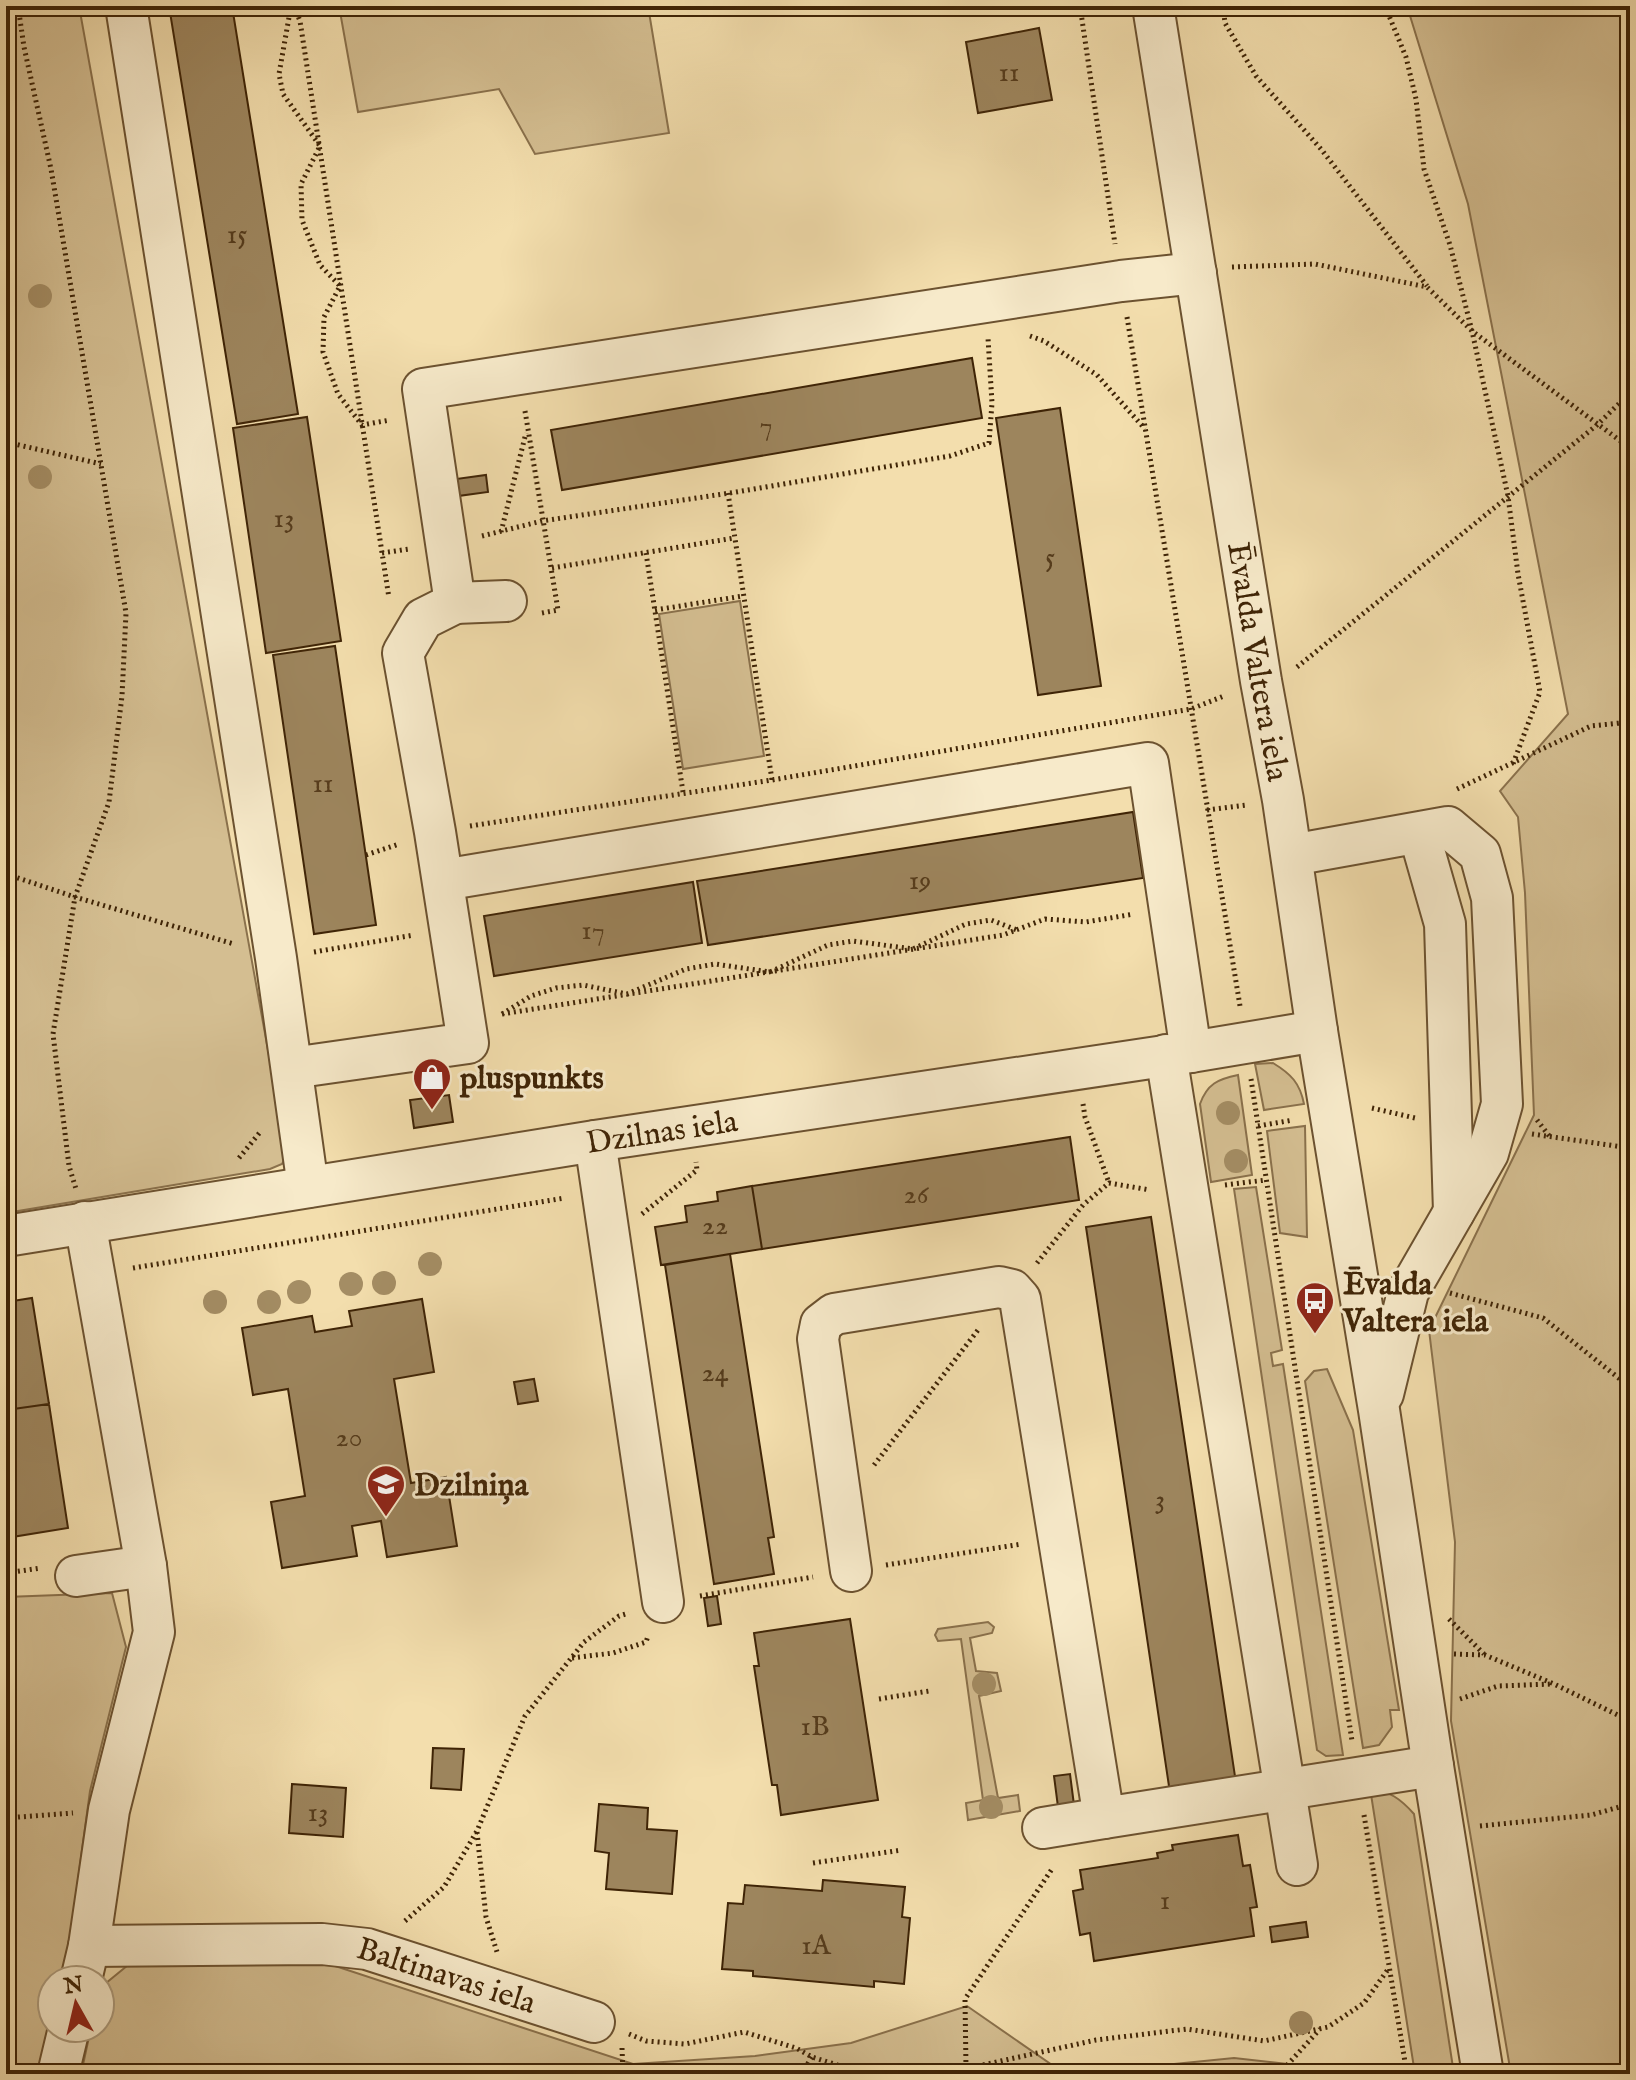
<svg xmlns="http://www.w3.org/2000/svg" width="1636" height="2080" viewBox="0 0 1636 2080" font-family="'IM FELL English',serif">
  <rect width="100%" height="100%" fill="#f3dead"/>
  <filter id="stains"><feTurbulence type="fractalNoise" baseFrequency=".0025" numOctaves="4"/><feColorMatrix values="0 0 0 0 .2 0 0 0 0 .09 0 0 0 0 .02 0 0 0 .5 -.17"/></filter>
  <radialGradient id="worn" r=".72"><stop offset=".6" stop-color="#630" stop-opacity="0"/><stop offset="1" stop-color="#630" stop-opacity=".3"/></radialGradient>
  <path fill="#d4be91" stroke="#8a714c" stroke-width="2" d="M6,6h73l208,1149 -5,9 -12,5 -264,44z
    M339,6h309l21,127 -134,21 -36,-65 -141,23z
    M818,6h79l-77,10z
    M1407,6h223v2068h-119l-60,-353 4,-179 -26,-212 105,-215 -9,-222 -7,-76 -18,-26 68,-77 -100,-510z
    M740,601l24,155 -81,13 -24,-155z
    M1273,1063c18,11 27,20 31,41l-40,6 -9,-46z
    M1238,1075l14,100 -41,7 -11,-78c7,-20 18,-25 38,-29z
    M1305,1126l2,111 -27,-4 -13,-102z
    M1256,1187l26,163 -11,3 2,13 10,-2 60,391 -17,1 -9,-6 -83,-561z
    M1327,1369l26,61 46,280h-9l2,17 -13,18 -16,3 -58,-367 9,-10z
    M112,1593l14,54 -36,144 -20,148 -8,41h-10v48l-8,46h-38v-477z
    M988,1622l6,5 -2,6 -22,5 6,33 21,2 4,18 -22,5 19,102 20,-3 2,16 -52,9 -2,-17 17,-3 -22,-161 -23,2 -3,-6 3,-6z
    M1370,1788c20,4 30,10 44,26l40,260h-39z
    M317,1960l316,104 122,-8 96,-13 116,-37 98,68h-984l10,-46h9v-40l33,-27z
    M1234,2058l143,16h-303z"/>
  <path fill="#9d855d" stroke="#3f2406" stroke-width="2" d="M169,6h63l66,408 -61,10z
    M1039,28l13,72 -74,13 -12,-71z
    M972,358l10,60 -420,72 -11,-60z
    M1060,408l41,278 -63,9 -42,-277z
    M307,417l34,224 -75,12 -33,-225z
    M486,475l2,17 -30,4 -2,-17z
    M335,646l41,279 -62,9 -41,-279z
    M1133,812l10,66 -435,67 -11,-64z
    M693,882l9,61 -208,33 -10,-60z
    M449,1095l4,27 -39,6 -4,-28z
    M1070,1137l9,63 -317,49 -10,-63z
    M752,1186l10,63 -101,16 -6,-38 32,-5 -2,-16 33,-5 -1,-9z
    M1151,1217l85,566 -66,10 -84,-566z
    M730,1254l44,283 -6,1 6,36 -60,10 -49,-319z
    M32,1298l17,106 -43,6v-108z
    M422,1299l12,73 -40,7 17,104 35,-6 11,69 -70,11 -6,-36 -29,5 5,30 -75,12 -11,-66 34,-6 -17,-107 -35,6 -11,-67 70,-12 3,16 37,-6 -3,-15z
    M534,1379l4,22 -20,3 -4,-22z
    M49,1404l19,124 -56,9 -6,-38v-89z
    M717,1596l4,28 -13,2 -4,-28z
    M850,1619l28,181 -97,15 -4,-30h-5l-18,-119h5l-5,-33z
    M433,1748l31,1 -3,41 -30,-2z
    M1070,1774l4,31 -16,2 -4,-31z
    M292,1784l54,4 -3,49 -54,-4z
    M599,1804l49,4 -1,21 30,2 -5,63 -66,-5 3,-36 -14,-2z
    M1238,1835l5,31 7,-1 7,42 -7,1 4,28 -160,25 -4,-28 -10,2 -7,-44 10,-2 -3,-19 78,-12 -1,-5 16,-3 -1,-5z
    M823,1880l82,7 -3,30 8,1 -6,66 -30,-3v6l-121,-11v-5l-31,-2 6,-66 15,1 2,-19 77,6z
    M1306,1922l2,15 -36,5 -2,-15z"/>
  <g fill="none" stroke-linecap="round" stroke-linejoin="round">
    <g stroke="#6c5230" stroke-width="44">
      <g id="minor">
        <path d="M126,6l150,952 32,229"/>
        <path id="s1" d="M1153,6l108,675 22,119 34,231 62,379 54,356 50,308"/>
        <path d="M455,603l51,-2"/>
        <path d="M1419,833l26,91 9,288"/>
        <path d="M1292,855l156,-28 32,27 12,44 10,206 -14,49 -80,139 -25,102"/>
        <path d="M443,880l705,-117 43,289"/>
        <path d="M1166,1055l131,810"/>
        <path d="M292,1068l176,-25 -33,-211 -32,-179 20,-34 32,-16 -32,-214 698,-108 75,-8"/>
        <path d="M595,1141l68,461"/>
        <path id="s2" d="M6,1236l589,-95 596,-89 126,-21"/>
        <path d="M851,1571l-33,-232 3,-15 13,-10 165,-27 13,3 8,9 84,519 329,-52"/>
        <path d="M76,1576l70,-10"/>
        <path d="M1043,1828l61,-10"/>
        <path id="s3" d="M89,1946l233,-2 45,5 227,73"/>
        <path d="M81,1980l8,-34 20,-136 45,-178 -8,-66 -61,-344"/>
        <path d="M58,2074l11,-46"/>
      </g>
    </g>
    <path stroke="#3f2406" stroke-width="5" stroke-dasharray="2 4" stroke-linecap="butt" d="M18,6l6,41 27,122 75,444 -4,83 -13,106 -34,95 -22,137 16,132 7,23
      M291,6l-12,68 4,20 37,52 -19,38 1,36 18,45 20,21 -16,31 -1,35 15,42 24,31 28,-5
      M294,6l6,15 89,577
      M1080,6l35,238
      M1223,6l2,17 31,53 65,73 106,137
      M1385,6l21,51 10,42 8,70 26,76 22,86 36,165 10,78 22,118 -27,72
      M1232,267l83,-3 112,23 45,44 158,117
      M1127,317l113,689
      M1030,336l14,5 53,34 48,54
      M525,411l33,199 -16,3
      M6,442l95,22
      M728,493l44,287
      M501,532l25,-99
      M482,536l60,-15 188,-28 220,-37 39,-13 3,-40 -4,-65
      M382,553l27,-4
      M646,553l37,239
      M552,568l182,-30
      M655,610l88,-14
      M1297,667l300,-242 33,-32
      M1457,789l134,-63 39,-4
      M1207,810l39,-5
      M470,826l302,-46 419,-71 33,-13
      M366,855l33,-11
      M6,874l69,23 159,47
      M314,952l100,-17
      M502,1014l29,-18 25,-8 27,-3 44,9 59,-25 29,-5 55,8 58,-27 25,-4 60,8 53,-25 25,-4 26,10
      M502,1014l501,-79 42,-16 41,3 48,-8
      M1251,1079l101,662
      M1083,1104l2,13 24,66
      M1372,1108l43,10
      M1537,1120l13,17
      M1258,1126l35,-6
      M1532,1134l98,14
      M239,1158l22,-27
      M1225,1185l41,-5
      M642,1214l55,-44 -1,-8
      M1037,1263l46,-58 26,-22 41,7
      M133,1268l432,-70
      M1450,1293l93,25 87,69
      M874,1465l104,-135
      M886,1565l136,-21
      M6,1573l35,-5
      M700,1596l113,-19
      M1449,1619l35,35
      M1454,1654l31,1 69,29 76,37
      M572,1658l41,-5 33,-11 2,-6
      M879,1699l50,-8
      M1460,1699l38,-13 54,-2
      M1364,1815l43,259
      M6,1818l67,-5
      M1480,1826l111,-11 39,-11
      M477,1832l9,85 11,35
      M813,1863l89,-13
      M405,1921l39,-34 33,-56 48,-115 59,-74 35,-26 10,-3
      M629,2034l17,7 39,3 59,-12 52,16 16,9 54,17
      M622,2048l1,26
      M966,2068l-1,-69 87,-130
      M801,2074l11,-17
      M942,2074l154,-34 91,-11 77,12 64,-14 36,-24 25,-35
      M1279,2074l41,-45"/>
    <use href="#minor" stroke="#f7eaca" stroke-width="40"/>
  </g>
  <g fill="#a48d64">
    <circle cx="40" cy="296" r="12"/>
    <circle cx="40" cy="477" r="12"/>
    <circle cx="1228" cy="1113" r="12"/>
    <circle cx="1236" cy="1161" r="12"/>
    <circle cx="430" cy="1264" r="12"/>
    <circle cx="384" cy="1283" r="12"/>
    <circle cx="351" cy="1284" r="12"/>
    <circle cx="299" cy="1292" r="12"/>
    <circle cx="215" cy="1302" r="12"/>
    <circle cx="269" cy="1302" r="12"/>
    <circle cx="984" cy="1684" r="12"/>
    <circle cx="991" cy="1807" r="12"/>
    <circle cx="1301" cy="2023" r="12"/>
  </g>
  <defs>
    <g id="shop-pin" transform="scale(2)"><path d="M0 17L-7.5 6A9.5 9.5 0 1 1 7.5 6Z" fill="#8f2418" stroke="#f7eaca"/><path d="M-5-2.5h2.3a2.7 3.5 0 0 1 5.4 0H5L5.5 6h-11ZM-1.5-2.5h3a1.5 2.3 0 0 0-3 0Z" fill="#fff"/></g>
    <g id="bus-pin" transform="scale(2)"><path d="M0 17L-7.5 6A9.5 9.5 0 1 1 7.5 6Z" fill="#8f2418" stroke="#f7eaca"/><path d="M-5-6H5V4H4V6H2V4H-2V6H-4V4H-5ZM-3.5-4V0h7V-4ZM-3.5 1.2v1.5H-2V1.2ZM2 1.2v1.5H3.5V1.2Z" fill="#fff"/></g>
    <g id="school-pin" transform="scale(2)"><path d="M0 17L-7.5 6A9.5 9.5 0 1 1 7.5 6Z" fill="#8f2418" stroke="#f7eaca"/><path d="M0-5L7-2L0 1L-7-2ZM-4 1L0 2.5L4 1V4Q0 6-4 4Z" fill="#fff"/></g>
  </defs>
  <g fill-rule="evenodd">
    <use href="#shop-pin" x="432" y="1077"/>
    <use href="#bus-pin" x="1315" y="1301"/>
    <use href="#school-pin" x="386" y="1484"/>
  </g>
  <g text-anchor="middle" stroke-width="6" stroke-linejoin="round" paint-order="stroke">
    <g font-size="28" fill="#563c1c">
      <text x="1009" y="81">11</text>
      <text x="237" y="243">15</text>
      <text x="766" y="434">7</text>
      <text x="284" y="527">13</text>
      <text x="1050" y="566">5</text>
      <text x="323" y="792">11</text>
      <text x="920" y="889">19</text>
      <text x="593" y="939">17</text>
      <text x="916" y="1203">26</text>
      <text x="715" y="1234">22</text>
      <text x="715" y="1381">24</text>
      <text x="349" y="1446">20</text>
      <text x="1160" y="1508">3</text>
      <text x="815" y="1735">1B</text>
      <text x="318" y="1821">13</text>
      <text x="1165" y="1909">1</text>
      <text x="816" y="1954">1A</text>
    </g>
    <g font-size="32" fill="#3f2406" stroke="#f7eaca">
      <text dy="11" stroke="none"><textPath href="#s1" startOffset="664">Ēvalda Valtera iela</textPath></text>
      <text dy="11" stroke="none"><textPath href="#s2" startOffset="664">Dzilnas iela</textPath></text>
      <text dy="11" stroke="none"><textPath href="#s3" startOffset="362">Baltinavas iela</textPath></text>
    </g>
    <g font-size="32" font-weight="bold" fill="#3f2406" stroke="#f7eaca" text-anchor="start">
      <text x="460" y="1088">pluspunkts</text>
      <text x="1343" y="1294">Ēvalda<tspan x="1343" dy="37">Valtera iela</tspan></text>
      <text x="414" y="1495">Dzilniņa</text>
    </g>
  </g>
  <rect width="1636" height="2080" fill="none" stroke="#f3dead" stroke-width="32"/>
  <rect x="8" y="8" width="1620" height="2064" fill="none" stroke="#3f2406" stroke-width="4"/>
  <rect x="16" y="16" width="1604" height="2048" fill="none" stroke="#3f2406" stroke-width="2"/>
  <g transform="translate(76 2004) rotate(352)"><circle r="38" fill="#f7eaca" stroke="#ad9b7c" stroke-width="2"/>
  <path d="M0-6L14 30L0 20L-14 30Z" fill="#8f2418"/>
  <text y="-12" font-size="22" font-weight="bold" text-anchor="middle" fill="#3f2406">N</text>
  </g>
  <rect width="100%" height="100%" filter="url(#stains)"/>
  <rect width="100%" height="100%" fill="url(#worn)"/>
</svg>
